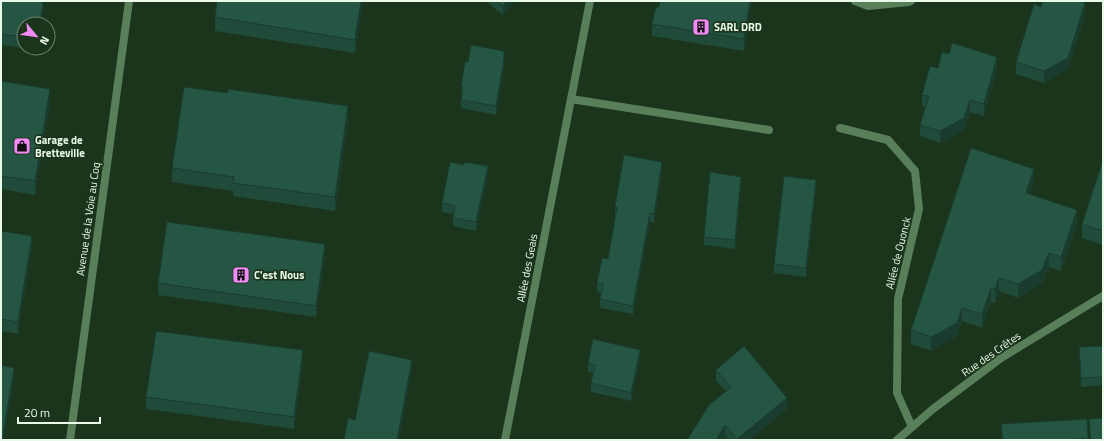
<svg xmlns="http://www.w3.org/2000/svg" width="1104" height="441" viewBox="0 0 1104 441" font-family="'Titillium Web',sans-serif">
  <rect width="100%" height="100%" fill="#1b351c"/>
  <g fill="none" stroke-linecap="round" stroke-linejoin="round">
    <path stroke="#597f5a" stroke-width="8" d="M855,1l13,5 41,-4 2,-1
      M571,99l198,31
      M840,128l48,12 27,31 4,38 -21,90 -1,94 15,34
      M70,440l59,-439
      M505,440l85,-439"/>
    <path stroke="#597f5a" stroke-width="8" d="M897,440l36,-31 68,-51 102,-62"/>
  </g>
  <path fill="#204a3a" d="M1,1h43l-3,23h-17v24h14v2l-37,-5z
    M363,1l-8,52 -140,-22v-14z
    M486,1h29l-12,14z
    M660,1h92l-8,50 -92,-15v-12l7,-18z
    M1082,1l3,13 -17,55 -24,14 -28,-9v-12l25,-55z
    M938,68h59l-13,48 -14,-4 -6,18 -24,13 -20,-7v-11l5,-18 -3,-1v-11z
    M504,69l-8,46 -35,-7v-8l1,-5 -1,-8z
    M1,81l49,22 -15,92 -34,-6z
    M348,120l-13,91 -102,-15v-5l-61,-9v-14z
    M1103,160v85l-21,-7v-14z
    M662,171l-8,52 -4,-1 -17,92 -33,-6v-9l1,-6 -4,-1v-9l11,-24 8,-44h-1v-9z
    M488,175l-12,56 -23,-5v-8l1,-4 -12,-2v-9z
    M1034,182l-4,12 47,29 -16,48 -12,-4 -7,16 -24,15 -19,-7 -4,12 -4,-1 -9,26 -20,-7 -5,15 -26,15 -20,-7v-14z
    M741,185l-6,64 -31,-4v-8z
    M816,189l-10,88 -32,-4v-9z
    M1,231l31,16 -14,87 -17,-3z
    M325,256l-9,61 -158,-22v-12z
    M1103,346v39l-22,2 -2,-40z
    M640,359l-9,42 -40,-9v-9l2,-10 -5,-1v-9z
    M303,362l-9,67 -148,-20v-12z
    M716,370l71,39 -38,31h-21l-3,-4 -2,4 3,-49 -10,-10z
    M1087,419l1,21h-86l-1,-16z
    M1089,419l14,21h-13z"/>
  <path fill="#1a3c2f" d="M43,1h1l-3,23h-1z
    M361,1h2l-8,52v-13z
    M507,1h8l-12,14v-9z
    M750,1h2l-8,50v-12z
    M1085,3v11l-17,55 -24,14v-12z
    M997,57v11l-13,48v-12z
    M504,60v9l-8,46v-9z
    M50,89v14l-15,92v-14z
    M970,100v12l-6,18 -24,13v-12z
    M348,106v14l-13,91v-14z
    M662,162v9l-8,52v-9z
    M488,166v9l-12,56v-9z
    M1034,169v13l-8,25v-14z
    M741,177v8l-6,64v-9z
    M816,180v9l-10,88v-9z
    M1077,210v13l-16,48v-14z
    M650,213v9l-17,92v-8z
    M32,236v11l-14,87v-12z
    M325,244v12l-9,61v-11z
    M1049,253v14l-7,16 -24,15v-14z
    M999,278v13l-4,12v-14z
    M991,288v14l-9,26v-14z
    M962,308v13l-5,15 -26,15v-14z
    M303,350v12l-9,67v-12z
    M640,350v9l-9,42v-8z
    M412,360v11l-13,69h-2z
    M14,368v11l-10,61h-2z
    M787,398v11l-38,31h-12v-1z
    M725,425v11l-2,4h-7z"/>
  <path fill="#255643" stroke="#1a3c2f" d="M1,1h42l-3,23h-16v13l-23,-3z
    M217,1h144l-6,39 -140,-23z
    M496,1h11l-4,5z
    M660,1h90l-6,38 -92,-15 3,-14 4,-4z
    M1043,1h37l5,2 -17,55 -24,13 -28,-9 18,-58 7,3z
    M952,43l45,14 -13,47 -14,-4 -6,18 -24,13 -20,-6 9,-29 -7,-1 8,-29 8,2 4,-16 7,2z
    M471,45l33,6v9l-8,46 -35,-6 2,-13h-2l4,-25h3z
    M1,81l49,8 -15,92 -34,-5z
    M184,87l44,6v-4l120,17 -13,91 -102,-14 1,-6 -62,-9z
    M971,148l63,21 -8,24 51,17 -16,47 -12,-4 -7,17 -24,14 -19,-6 -4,11 -4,-1 -9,26 -20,-6 -5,15 -26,14 -20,-7z
    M624,155l38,7 -8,52 -4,-1 -17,93 -33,-7 3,-15 -6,-1 5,-25 6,1 9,-52 -2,-1z
    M1103,160v71l-21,-7z
    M450,162l14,3v-3l24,4 -12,56 -23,-4 2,-12 -13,-3z
    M710,172l31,5 -6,63 -31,-3z
    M784,176l32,4 -10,88 -32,-4z
    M167,222l158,22 -9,62 -158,-23z
    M1,231l31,5 -14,86 -17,-3z
    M156,331l147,19 -9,67 -148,-20z
    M593,339l47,11 -9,43 -40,-10 4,-18 -7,-2z
    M744,346l43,52 -50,41 -12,-14 -9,15h-29l22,-35 22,-18 -15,-17z
    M1103,346v31l-22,1 -2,-31z
    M369,351l43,9 -15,80h-53l4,-22 7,2z
    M1,365l13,3 -12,72h-1z
    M1103,418v22h-12l-2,-21z
    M1087,419l1,19 -21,2h-64l-2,-16z"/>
  <defs>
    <g id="building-square" transform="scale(0.9)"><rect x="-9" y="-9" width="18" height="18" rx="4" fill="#f08bf6" stroke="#1b351c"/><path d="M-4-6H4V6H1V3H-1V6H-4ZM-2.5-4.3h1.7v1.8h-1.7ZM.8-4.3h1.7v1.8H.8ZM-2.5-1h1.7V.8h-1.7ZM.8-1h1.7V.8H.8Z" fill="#111"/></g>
    <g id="shop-square" transform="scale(0.9)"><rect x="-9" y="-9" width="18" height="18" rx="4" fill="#f08bf6" stroke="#1b351c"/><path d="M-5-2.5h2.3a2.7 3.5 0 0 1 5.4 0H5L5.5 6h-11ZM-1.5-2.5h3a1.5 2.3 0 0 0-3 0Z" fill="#111"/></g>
  </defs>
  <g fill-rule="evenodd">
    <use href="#building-square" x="701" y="27"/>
    <use href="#shop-square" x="22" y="146"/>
    <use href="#building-square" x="241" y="275"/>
  </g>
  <g text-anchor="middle" stroke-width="3.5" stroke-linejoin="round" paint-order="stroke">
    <g font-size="11" font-weight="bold" fill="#eafaea" stroke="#1b351c" text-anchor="start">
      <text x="714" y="31">SARL DRD</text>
      <text x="35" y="144">Garage de<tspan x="35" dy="13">Bretteville</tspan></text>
      <text x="254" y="279">C'est Nous</text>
    </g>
    <g font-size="11" fill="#eafaea" stroke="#1b351c">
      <text transform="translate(88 219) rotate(-82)" y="4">Avenue de la Voie au Coq</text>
      <text transform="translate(898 253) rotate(-76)" y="4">Allée de Ouonck</text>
      <text transform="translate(527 268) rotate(-79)" y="4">Allée des Geais</text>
      <text transform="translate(991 354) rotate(-35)" y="4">Rue des Crêtes</text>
    </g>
  </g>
  <rect width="1104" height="441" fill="none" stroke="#eafaea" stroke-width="4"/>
  <g transform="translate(36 36) rotate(119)"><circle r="19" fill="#1b351c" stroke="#6e846e"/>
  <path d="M0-3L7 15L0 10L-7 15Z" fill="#f08bf6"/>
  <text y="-6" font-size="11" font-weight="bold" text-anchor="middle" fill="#eafaea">N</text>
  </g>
  <path d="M18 417v6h82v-6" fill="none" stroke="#eafaea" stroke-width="2"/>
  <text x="24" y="417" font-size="12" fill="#eafaea" stroke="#1b351c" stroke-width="3" paint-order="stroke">20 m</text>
</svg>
